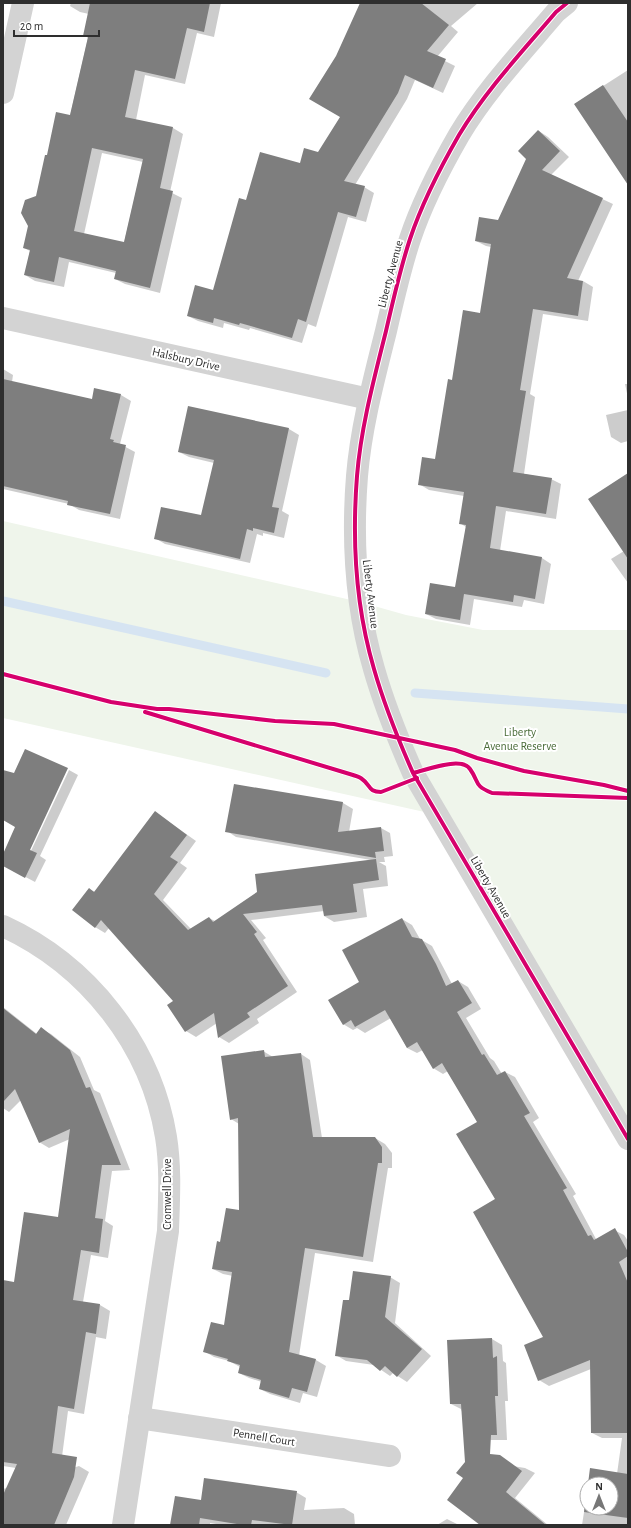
<svg xmlns="http://www.w3.org/2000/svg" width="631" height="1528" viewBox="0 0 631 1528" font-family="'Alegreya Sans',sans-serif">
  <rect width="100%" height="100%" fill="#fff"/>
  <path fill="#eff5eb" d="M3,521l357,81 46,13 77,15h145v508l-190,-323 -435,-97z"/>
  <path fill="#0003" fill-rule="evenodd" d="M71,3h150l-7,34 -17,-4 -12,51 -40,-9 -9,45 37,8 10,6 -13,58 12,6 -22,95 -35,-9 -10,-5 1,-6 -47,-11 -5,25 -29,-6 -10,-6 5,-24 -6,-3 24,-92 22,-40 18,-78 -4,-3 5,-21 -9,-2 -10,-6zM102,153l41,9 -19,81 -40,-9z
    M361,3h117l-27,23 7,6 -21,25 18,9 -12,27 -28,-13 -8,19 -52,86 9,2 10,6 -8,29 -18,-5 -32,110 -8,-3 -6,19 -52,-15 -1,2 -25,-7 -1,5 -25,-7 -10,-5 26,-24 33,-91 72,-48 22,-36 -4,-60z
    M628,70v104l-53,-70z
    M539,131l9,6 21,20 -18,18 62,29 -35,77h5l10,6 -5,34 -45,-7 -13,80 5,3 -11,77 27,5 10,5 -5,35 -50,-8 -6,40 42,7 9,6 -7,40 -20,-4 -2,7 -48,-8 -4,26 -34,-6 -10,-5 30,-26 10,-61 -6,-4 4,-27 -35,-6 -10,-6 17,-24 17,-79 28,-67 10,-67 -5,-1 -10,-5 23,-20z
    M3,369l10,6 -1,7 81,19 28,-6 10,6 -11,43 15,8 -15,67 -41,-9 -10,-6 -66,-15z
    M625,384h3v14z
    M628,410v31l-7,2 -10,-6 -5,-22z
    M289,429l10,6 -17,76 7,4 -5,23 -21,-5v3l-6,-2 -7,29 -85,-19 -10,-6 47,-21 12,-54 -25,-6 -10,-5z
    M628,474v109l-17,-24 13,-8z
    M69,770l9,5 -38,81 6,4 -11,22 -32,-17v-8l14,-30 -14,-8v-37l24,72 2,1z
    M235,785l108,18 10,6 -4,23 32,-4 9,5 3,23 -9,1 1,5h-6l7,4 2,20 -25,3 4,28 -33,5 -10,-6v-5l-73,9 15,18 -3,2 34,52 -40,27 2,4 -30,20 -10,-6 -2,-14 -21,14 -10,-6 -12,-30 -65,-73 -4,5 -10,-6 -6,-38 6,3 60,-80 41,29 -16,22 7,5 -24,32 28,29 18,-11 6,3 156,-61 -135,-23 -9,-6z
    M402,919l10,6 8,14 12,7 20,38 6,-3 10,6 13,22 -15,9 24,40 4,3 8,13 3,-2 10,5 24,41 -6,4 43,72 -3,2 23,43h1l17,-9 10,5 4,6v113l-79,32 -10,-6 6,-42 -49,-139 -18,-77 -30,-51 -5,3 -10,-6 -10,-18 -6,3 -10,-5 -16,-30 -26,15 -8,-5 -4,2 -10,-6 17,-41z
    M3,1007l34,27 4,-5 10,5 29,23 14,33 6,3 30,77 -18,1 -7,50 8,5 -5,32 -17,-3 -8,47 17,3 10,6 -4,28 -10,-2 -12,77 -16,-3 -8,61 19,-6 10,6 -23,53h-63v-36l52,-15 -52,-8v-185l12,2 44,-65 11,-79 -21,9 -10,-6 -18,-42 -12,12 -6,-4z
    M263,1051l10,6 28,-3 9,6 12,78h53l10,6 7,9v15h-4l-15,94 -58,-9 -16,103 17,4 10,6 -9,31 -14,-4 -3,10 -30,-9 -10,-5 2,-7 -13,-4 -10,-5 1,-6 -11,-6 -15,-4 -10,-6 21,-25 8,-50 -10,-2 -10,-5 8,-26 19,-32 -1,-87 -8,-5z
    M390,1277l10,6 -5,40 36,33 -24,26 -14,-9 -3,3 -16,-11 -28,-4 -10,-6 14,-54z
    M492,1339l10,6 1,16 3,2 2,38h-3l2,39h-33l-13,-31 -10,-5z
    M628,1374v151h-46l5,-32v15h24v-24h-23l28,-3 6,-43h-20l-10,-5z
    M468,1459l57,9 10,5 -20,25 33,27h-66l-17,-47z
    M296,1492l10,6 -2,12 40,-2 10,6 1,11h-133l-12,-2v2h-35l27,-24z
    M447,1519l10,5 1,1h-21z"/>
  <g fill="none" stroke-linecap="round" stroke-linejoin="round">
    <path stroke="#d6e4f2" stroke-width="9" d="M3,601l323,72
      M415,693l213,16"/>
  </g>
  <path fill="#7e7e7e" fill-rule="evenodd" d="M90,3h120l-6,29 -17,-4 -12,51 -40,-9 -10,47 48,10 -13,61 13,3 -23,97 -36,-9 2,-8 -57,-14 -5,25 -30,-7 6,-25 -7,-2 5,-22 -7,-13 4,-13 11,-4 9,-41h2l9,-43 14,3 18,-78 -5,-1zM92,148l51,11 -19,83 -50,-11z
    M360,3h61l28,22 -22,26 19,8 -13,29 -28,-13 -7,18 -54,88 21,5 -9,31 -18,-5 -32,110 -8,-3 -6,19 -52,-15 -1,2 -25,-7 -1,5 -26,-7 8,-31 18,5 26,-92 7,2 14,-48 40,11 4,-15 14,4 22,-35 -31,-18 27,-43z
    M603,85l25,37v63l-54,-81z
    M538,130l22,21 -18,19 61,28 -36,80 16,3 -5,35 -45,-7 -13,81 6,1 -13,81 39,6 -6,36 -50,-8 -6,42 52,9 -7,42 -21,-4 -1,7 -49,-8 -4,26 -35,-6 5,-31 25,4 11,-62 -7,-1 5,-32 -46,-7 4,-28 13,2 13,-80 4,1 11,-70 17,3 11,-69 -16,-3 4,-24 19,3 28,-61 -8,-8z
    M3,379l89,20 2,-11 27,6 -11,45 4,1 -1,2 13,3 -16,69 -43,-9 1,-4 -65,-15z
    M188,406l101,22 -17,79 7,1 -5,25 -21,-5v3l-6,-2 -7,30 -86,-20 7,-32 40,8 13,-55 -36,-8z
    M628,473v86l-40,-60z
    M25,749l43,19 -38,82 7,3 -12,25 -22,-12v-12l12,-27 -12,-7v-50l11,3z
    M234,784l109,18 -5,30 43,-5 3,24 -9,1 1,6 -151,-26z
    M155,811l32,24 -17,22 8,5 -24,32 34,36 21,-13 4,5 44,-30 -2,-18 121,-15 3,21 -26,4 4,28 -33,4 -2,-11 -79,9 14,18 -3,2 34,52 -41,27 3,4 -32,21 -4,-25 -29,19 -18,-27 6,-4 -72,-81 -6,8 -23,-18 17,-22 5,4z
    M402,918l10,19 10,2 14,25 10,22 12,-6 14,23 -15,9 25,43 2,-1 13,21 8,-4 25,42 -6,3 43,72 -4,2 25,46 3,-1 3,5 21,-12 13,24v4l-9,6 9,21v150h-37l-1,-73 -52,21 -14,-36 19,-8 -70,-125 22,-13 -39,-65 21,-12 -35,-59 -9,6 -16,-27 -10,6 -22,-38 -30,17 -4,-7 -8,5 -15,-25 31,-18 -17,-32z
    M3,1008l33,26 5,-7 29,23 16,38 4,-1 31,78h-19l-7,53 8,1 -4,34 -18,-3 -8,50 27,4 -4,30 -10,-2 -12,77 -16,-3 -6,47 25,4 -3,20 -20,48h-51v-30l14,-31 -14,-2v-182l11,2 10,-70 34,5 12,-88 -31,14 -24,-54 -12,13z
    M264,1050l1,7 36,-4 12,84h62l7,10v16h-4l-15,94 -58,-9 -16,104 27,7 -9,33 -15,-4 -3,10 -30,-9 2,-9 -23,-7 2,-8 -13,-4 1,-2 -25,-7 8,-30 13,3 8,-53 -20,-3 5,-28 3,1 6,-34 13,2 -1,-92 -8,2 -9,-64z
    M353,1271l38,5 -6,41 37,32 -25,28 -12,-11 -5,5 -13,-11 -32,-4 8,-56h6z
    M492,1338l1,20 4,-2 1,40h-3l2,39h-6l-1,19 10,1 22,16 -16,21 40,33h-66l-33,-25 16,-22 -7,-5 9,-11 -4,-58h-11l-3,-64z
    M590,1468l38,6v44l-44,-6 3,-24v20h24v-24h-23z
    M204,1478l93,13 -5,34 -40,-5 -1,5h-8l-43,-7 -1,7h-29l5,-29 26,4z"/>
  <g fill="none" stroke-linecap="round" stroke-linejoin="round">
    <path stroke="#d3d3d3" stroke-width="22" d="M567,3l-11,9c-34,40 -70,78 -97,123 -19,33 -37,68 -49,104 -10,30 -17,62 -24,92 -12,48 -25,96 -29,145 -5,64 -1,132 17,193 10,35 24,70 39,104l215,366
      M3,93l20,-90
      M3,318l366,81
      M3,926c85,39 148,119 163,211 5,31 3,63 2,94l-45,294
      M139,1418l251,38"/>
    <g stroke="#fff" stroke-width="6">
      <path id="cycleway" d="M567,3l-11,9c-34,40 -70,78 -97,123 -19,33 -37,68 -49,104 -10,30 -17,62 -24,92 -12,48 -25,96 -29,145 -5,64 -1,132 17,193 10,35 24,70 39,104l215,366
        M3,674l108,28 46,7h12l106,12 59,3 121,26 22,8 47,13 80,14 24,6
        M145,712l208,63c3,1 7,2 9,4 9,6 6,13 19,13l36,-14
        M413,773c14,-3 48,-17 57,-4 10,14 3,16 22,24l136,5"/>
    </g>
    <use href="#cycleway" stroke="#d6006c" stroke-width="4"/>
  </g>
  <g text-anchor="middle" stroke-width="4" stroke-linejoin="round" paint-order="stroke">
    <g font-size="12" fill="#2e2e2e" stroke="#fff">
      <text transform="translate(390 274) rotate(-75)" y="4">Liberty Avenue</text>
      <text transform="translate(186 359) rotate(13)" y="4">Halsbury Drive</text>
      <text transform="translate(371 594) rotate(83)" y="4">Liberty Avenue</text>
      <text transform="translate(491 887) rotate(60)" y="4">Liberty Avenue</text>
      <text transform="translate(167 1194) rotate(-90)" y="4">Cromwell Drive</text>
      <text transform="translate(264 1437) rotate(9)" y="4">Pennell Court</text>
    </g>
    <g font-size="12" fill="#4a6c39" stroke="#fff">
      <text x="520" y="736">Liberty<tspan x="520" dy="14">Avenue Reserve</tspan></text>
    </g>
  </g>
  <rect width="631" height="1528" fill="none" stroke="#2e2e2e" stroke-width="8"/>
  <g transform="translate(599 1496)"><circle r="19" fill="#ffffff" stroke="#ababab"/>
  <path d="M0-3L7 15L0 10L-7 15Z" fill="#777777"/>
  <text y="-6" font-size="11" font-weight="bold" text-anchor="middle" fill="#2e2e2e">N</text>
  </g>
  <path d="M14 30v6h85v-6" fill="none" stroke="#2e2e2e" stroke-width="2"/>
  <text x="20" y="30" font-size="12" fill="#2e2e2e" stroke="#ffffff" stroke-width="3" paint-order="stroke">20 m</text>
</svg>
